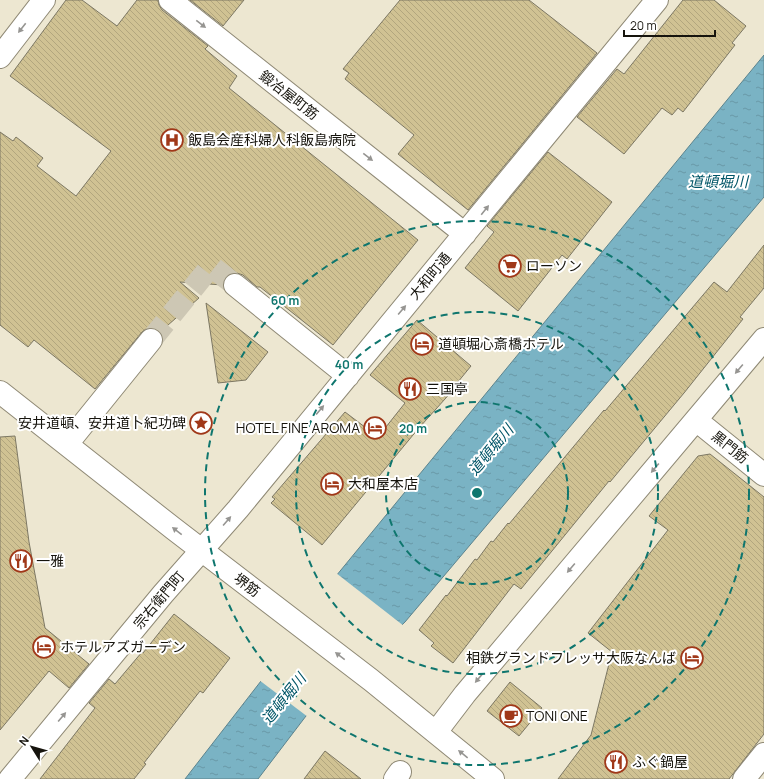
<svg xmlns="http://www.w3.org/2000/svg" width="764" height="779" viewBox="0 0 764 779" font-family="Manrope,'Noto Sans JP',sans-serif">
  <defs>
    <pattern id="water-ripples" width="26" height="14" patternUnits="userSpaceOnUse"><rect width="26" height="14" fill="#7ab3c4"/><path d="M2 4q2-2 4 0t4 0M15 11q2-2 4 0t4 0" fill="none" stroke="#6999a7"/></pattern>
    <pattern id="building-back-hatch" width="6" height="6" patternUnits="userSpaceOnUse"><rect width="6" height="6" fill="#d0c293"/><path d="M-1 5l2 2M0 0l6 6M5-1l2 2" fill="none" stroke="#b2a67e"/></pattern>
  </defs>
  <rect width="100%" height="100%" fill="#ede7d1"/>
  <path fill="url(#water-ripples)" stroke="#5c838d" d="M764,55v142l-359,425 -99,94 -48,63h-73l76,-98 75,-105z"/>
  <path fill="#ede7d1" d="M336,573l68,53 -96,91 -49,-37z"/>
  <path fill="url(#building-back-hatch)" stroke="#7c7763" d="M66,0h16l35,26 20,-26h21l1,5 3,5 46,36 -3,3 32,27 -8,12 189,152 -85,105 -73,-58h-3l-14,-12 -6,-2h-6l-5,4 -3,8 -43,-3 19,16 -39,34 -7,-4 -7,1 -4,3 -47,57 -61,-49 -6,7 -28,-22v-193l13,9 3,-4 27,21 -6,8 39,30 35,-45 -101,-75z
    M190,0h54l-21,26z
    M400,0h129l68,53 -129,157 -70,-56 16,-19 -69,-56 4,-6 -6,-4z
    M683,0h31l32,26 -14,17 3,2 -52,67 -5,-4 -6,7 -10,-7 -38,46 -47,-37 40,-48 7,5z
    M548,152l64,50 -45,57 -5,-4 -44,56 -53,-43 29,-36 -7,-6z
    M764,245v43l-24,29 3,2 -59,74 -74,89 -1,-1 -88,108 -7,-5 -61,79 -22,-17 3,-3 -15,-13 27,-35 1,1 28,-37 2,1 14,-19 2,1 15,-19 1,1 95,-114 1,1 109,-129 13,10z
    M206,303l62,49 -22,28 -28,3z
    M417,320l54,46 -18,22 1,1 -36,40 -96,116 -51,-42 4,-4 -3,-2 73,-85 33,25 27,-34 -35,-28z
    M15,436l14,106 16,86 44,36 -20,24 -20,-17 -49,59v-293z
    M710,454l54,43v237l-35,45h-171l33,-44 21,-83 -24,-19 80,-103 -19,-14 49,-60z
    M174,614l56,44 -27,35 -3,-2 -56,72 2,1 -12,15h-94l55,-71 -6,-5 20,-24 6,5 27,-32 1,1z
    M510,682l32,26 -23,28 -32,-25z
    M325,751l36,28h-57z"/>
  <g fill="none" stroke-linecap="round" stroke-linejoin="round">
    <path stroke="#cdc7b4" stroke-width="22" stroke-dasharray="22 11" stroke-linecap="butt" d="M151,340l60,-74 24,19"/>
    <g stroke="#8f8975" stroke-width="24">
      <path id="minor" d="M170,0l295,234
        M0,57l44,-57
        M235,285l113,91
        M696,420l68,55
        M67,444l84,-104
        M436,732l29,-38 299,-355
        M10,779l153,-185 75,-85 419,-509
        M395,779l5,-7
        M744,779l20,-25"/>
    </g>
    <g stroke="#8f8975" stroke-width="24">
      <path id="major" d="M0,392l174,137 197,151 122,99"/>
    </g>
    <use href="#minor" stroke="#fff" stroke-width="22"/>
    <use href="#major" stroke="#fff" stroke-width="22"/>
  </g>
  <defs><path id="oneway-solid" d="M-6-.8H1V-3.2L6.5 0L1 3.2V.8H-6Z"/></defs>
  <g fill="#969592">
    <use href="#oneway-solid" transform="translate(201 24) rotate(38)"/>
    <use href="#oneway-solid" transform="translate(22 28) rotate(128)"/>
    <use href="#oneway-solid" transform="translate(368 157) rotate(38)"/>
    <use href="#oneway-solid" transform="translate(485 210) rotate(-51)"/>
    <use href="#oneway-solid" transform="translate(402 310) rotate(-50)"/>
    <use href="#oneway-solid" transform="translate(739 369) rotate(130)"/>
    <use href="#oneway-solid" transform="translate(320 410) rotate(-50)"/>
    <use href="#oneway-solid" transform="translate(655 468) rotate(130)"/>
    <use href="#oneway-solid" transform="translate(227 521) rotate(-49)"/>
    <use href="#oneway-solid" transform="translate(177 531) rotate(-142)"/>
    <use href="#oneway-solid" transform="translate(571 568) rotate(130)"/>
    <use href="#oneway-solid" transform="translate(340 656) rotate(-142)"/>
    <use href="#oneway-solid" transform="translate(479 678) rotate(130)"/>
    <use href="#oneway-solid" transform="translate(62 717) rotate(-50)"/>
    <use href="#oneway-solid" transform="translate(463 754) rotate(-141)"/>
  </g>
  <g fill="none" stroke="#0f766e" stroke-width="2" stroke-dasharray="7 5">
    <circle cx="477" cy="493" r="91"/>
    <circle cx="477" cy="493" r="181"/>
    <circle cx="477" cy="493" r="272"/>
  </g>
  <defs>
    <g id="hospital-ring" transform="scale(1.15)"><circle r="9.5" fill="#fff" stroke="#a03819" stroke-width="1.5"/><path d="M-5-5h3v3.5h4V-5h3V5h-3V1.5h-4V5h-3Z" fill="#a03819"/></g>
    <g id="supermarket-ring" transform="scale(1.15)"><circle r="9.5" fill="#fff" stroke="#a03819" stroke-width="1.5"/><path d="M-6-5.5h2.5l.6 2H6L4.5 2H-2.5L-4.4-4H-6ZM-1.5 3.2a1.3 1.3 0 1 0 .1 0ZM3 3.2a1.3 1.3 0 1 0 .1 0Z" fill="#a03819"/></g>
    <g id="hotel-ring" transform="scale(1.15)"><circle r="9.5" fill="#fff" stroke="#a03819" stroke-width="1.5"/><path d="M-6-4.5h1.5V1H6V5H4.5V3h-9V5H-6ZM-4 0a1.8 1.8 0 1 1 3.6 0ZM.5 0V-2.5h3Q6-2.5 6 0Z" fill="#a03819"/></g>
    <g id="restaurant-ring" transform="scale(1.15)"><circle r="9.5" fill="#fff" stroke="#a03819" stroke-width="1.5"/><path d="M-5-6h1v4h1v-4h1v4h1v-4h1v5L-1.5 .5V6h-2V.5L-5-1ZM5-6V6H3V1.5H1.5Q1.5-4 5-6Z" fill="#a03819"/></g>
    <g id="sight-ring" transform="scale(1.15)"><circle r="9.5" fill="#fff" stroke="#a03819" stroke-width="1.5"/><path d="M0-6L1.8-2.2L6-1.7L2.9 1.2L3.7 5.4L0 3.3L-3.7 5.4L-2.9 1.2L-6-1.7L-1.8-2.2Z" fill="#a03819"/></g>
    <g id="cafe-ring" transform="scale(1.15)"><circle r="9.5" fill="#fff" stroke="#a03819" stroke-width="1.5"/><path d="M-5.5-4.5H6V0H3Q3 3.5 0 3.5H-2.5Q-5.5 3.5-5.5 0ZM3-3.2v2h1.7v-2ZM-6 4.5H4V6H-6Z" fill="#a03819"/></g>
  </defs>
  <g fill-rule="evenodd">
    <use href="#hospital-ring" x="172" y="140"/>
    <use href="#supermarket-ring" x="510" y="266"/>
    <use href="#hotel-ring" x="422" y="344"/>
    <use href="#restaurant-ring" x="410" y="389"/>
    <use href="#sight-ring" x="201" y="423"/>
    <use href="#hotel-ring" x="375" y="428"/>
    <use href="#hotel-ring" x="332" y="484"/>
    <use href="#restaurant-ring" x="21" y="561"/>
    <use href="#hotel-ring" x="44" y="647"/>
    <use href="#hotel-ring" x="692" y="658"/>
    <use href="#cafe-ring" x="511" y="716"/>
    <use href="#restaurant-ring" x="616" y="762"/>
  </g>
  <g text-anchor="middle" stroke-width="4" stroke-linejoin="round" paint-order="stroke">
    <g font-size="14" fill="#16140d" stroke="#fff">
      <text transform="translate(289 95) rotate(38)" y="5">鍛冶屋町筋</text>
      <text transform="translate(430 276) rotate(-50)" y="5">大和町通</text>
      <text transform="translate(730 447) rotate(39)" y="5">黒門筋</text>
      <text transform="translate(247 585) rotate(37)" y="5">堺筋</text>
      <text transform="translate(159 600) rotate(-50)" y="5">宗右衛門町</text>
    </g>
    <g font-size="14" fill="#16140d" stroke="#fff" text-anchor="start">
      <text x="188" y="145">飯島会産科婦人科飯島病院</text>
      <text x="526" y="271">ローソン</text>
      <text x="438" y="349">道頓堀心斎橋ホテル</text>
      <text x="426" y="394">三国亭</text>
      <text x="186" y="428" text-anchor="end">安井道頓、安井道卜紀功碑</text>
      <text x="360" y="433" text-anchor="end">HOTEL FINE AROMA</text>
      <text x="348" y="489">大和屋本店</text>
      <text x="36" y="566">一雅</text>
      <text x="60" y="652">ホテルアズガーデン</text>
      <text x="676" y="663" text-anchor="end">相鉄グランドフレッサ大阪なんば</text>
      <text x="526" y="721">TONI ONE</text>
      <text x="632" y="767">ふぐ鍋屋</text>
    </g>
    <g font-size="15" font-style="italic" fill="#005567" stroke="#fff">
      <text x="718" y="187">道頓堀川</text>
      <text transform="translate(491 450) rotate(-50)" y="5">道頓堀川</text>
      <text transform="translate(284 699) rotate(-51)" y="5">道頓堀川</text>
    </g>
  </g>
  <circle cx="477" cy="493" r="6" fill="#0f766e" stroke="#fff" stroke-width="2"/>
  <g font-size="12" text-anchor="middle" font-weight="bold" fill="#0f766e" stroke="#fff" stroke-width="4" stroke-linejoin="round" paint-order="stroke">
    <text x="285" y="305">60 m</text>
    <text x="349" y="369">40 m</text>
    <text x="413" y="433">20 m</text>
  </g>
  <g transform="translate(32 747) rotate(307)" stroke="#ffffff" stroke-width="3" paint-order="stroke">
  <path d="M0-3L7 15L0 10L-7 15Z" fill="#16140d"/>
  <text y="-6" font-size="11" font-weight="bold" text-anchor="middle" fill="#16140d">N</text>
  </g>
  <path d="M624 30v6h91v-6" fill="none" stroke="#16140d" stroke-width="2"/>
  <text x="630" y="30" font-size="12" fill="#16140d" stroke="#ffffff" stroke-width="3" paint-order="stroke">20 m</text>
</svg>
